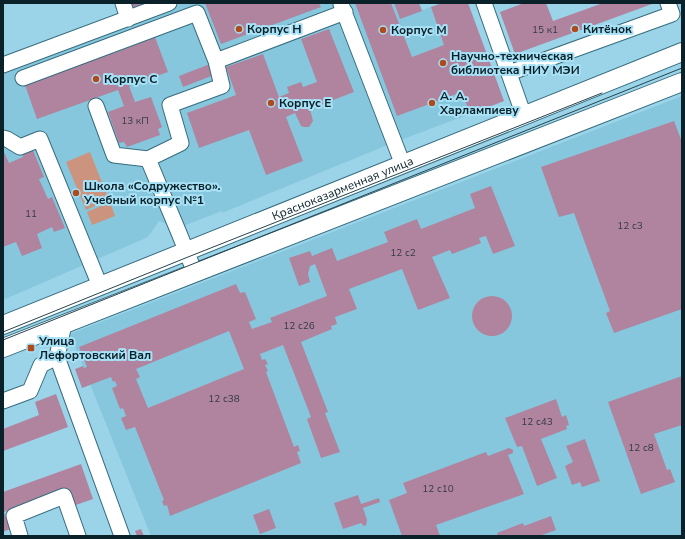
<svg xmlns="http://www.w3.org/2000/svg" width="685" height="539" viewBox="0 0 685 539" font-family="'Nunito Sans',sans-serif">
  <rect width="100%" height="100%" fill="#9bd4e8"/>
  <path fill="#86c7dd" d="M181,3h238l3,7 20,-7h26l36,98 -119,45 -163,67v-2l-44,17 -19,-7 -8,12 -5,5 -143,62v-229z
    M682,96v440h-531l-81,-202z"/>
  <path fill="#cc947e" d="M90,152l19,48 -23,10 -20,-48z
    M110,202l5,14 -23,9 -5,-13z"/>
  <path fill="#b0849f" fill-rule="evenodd" d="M131,3h16l-14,5z
    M205,3h114l2,4 -100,37z
    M355,3h36l21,54 32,-12 -13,-38 11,-4h26l36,98 -34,13 -8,-22 -65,24z
    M394,3h25l3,8 -22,8z
    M524,3h22l7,18 50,-18h49v1l-137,50 -15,-42z
    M329,29l25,63 -44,17 3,12 -4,6h-5l-3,-1 -6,-13 -9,4 17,44 -37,14 -17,-45 -50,18 -12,-35 49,-18 -10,-28 37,-13 16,43 10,-4 -2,-6 14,-5 2,5 14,-5 -16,-43z
    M155,37l13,35 -39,14 6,16 16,-5 11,30 -4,2 2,6 -33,12 -3,-5 -5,1 -11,-31 16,-6 -6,-16 -81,29 -12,-34 76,-28 -1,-4 12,-4 2,4z
    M210,64l4,11 -31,12 -4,-11z
    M674,121l8,21v167l-68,24 -8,-20 4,-2 -36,-98 -15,4 -18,-50z
    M32,148l12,29 -5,2 9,20 4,-2 13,31 -11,4 -2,-5 -15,7 5,14 -20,8 -6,-14 -13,5v-97l6,13 14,-6 -1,-5z
    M491,186l24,60 -22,8 -7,-18 -7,2 2,5 -29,11 -2,-4 -18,7 18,41 -32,12 -16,-41 -53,20 8,20 -22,8 2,7 -6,2 1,3 -31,13 27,70 -3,1 15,39 -19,6 -14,-39 4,-2 -28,-72 -23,9 2,6 3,-1 3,5 -3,1 3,6 -2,1 28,75 4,-2 2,6 -3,1 4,11 -131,53 -3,-11 -3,1 -2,-5 2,-1 -29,-73 -9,3 -5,-12 5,-2 -3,-8 -3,1 -8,-21 5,-2 -2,-5 -2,1 -2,-5 -29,11 -7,-19 8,-3 1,2 3,-1 -8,-20 157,-63 4,9 5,-1 11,27 -7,3 3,7 20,-7 -2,-4 57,-22 -12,-32 -5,2 -2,8 2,8 -11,4 -10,-28 21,-7 2,5 20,-8 5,13 51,-19 -4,-10 33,-13 4,10 54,-21 -5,-14zM229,331l15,38 -96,39 -12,-29 4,-2 -4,-8z
    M472 316a20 20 0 1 1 40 0a20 20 0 1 1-40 0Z
    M682,376v49l-28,9 13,36 3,-1 5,13 -34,12 -33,-92z
    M56,394l12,33 -65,24v-22l36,-14 -4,-13z
    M556,399l6,18 4,-2 3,10 -3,1 1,3 -26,10 16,39 -20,8 -15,-40 -5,1 -12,-29z
    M585,439l15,42 -18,6 -2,-5 -8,3 -7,-19 8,-4 -7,-16z
    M509,448l4,2v3l-5,2 16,39 -88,31 4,11h-38l-13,-36 18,-7 -4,-10 83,-31 2,4z
    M81,464l12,35 -20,7 -5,-15 -64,21 6,17 -7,3v-40z
    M358,495l3,9 18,-6 1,4 -17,6 4,12 -1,5 -2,1 -3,-3 -18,6 -9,-26z
    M269,509l7,19 -16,6 -7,-19z
    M551,516l5,14 -17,6h-41l-1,-3 26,-10 1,3z
    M141,529l3,7h-7l-2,-5z"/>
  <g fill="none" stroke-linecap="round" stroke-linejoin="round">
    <g stroke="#366d7f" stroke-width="17">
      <path id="minor" d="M123,3l5,16
        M484,3l40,113
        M341,4l62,161
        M3,65l166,-62
        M509,73l163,-59 -4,-11
        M23,78l174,-65 19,48 129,-49
        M96,106l18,49 34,4
        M3,138l4,1 13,8 20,-8 60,147
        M195,273l-16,-40 -31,-74 33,-16 -11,-38 52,-19 -6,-25
        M64,324l-7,33 65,179
        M3,401l27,-10 11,-26 16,-8
        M20,536l-6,-20 50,-20 14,40"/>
    </g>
    <g stroke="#366d7f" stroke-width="20">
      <g id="major">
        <path id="s1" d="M3,325l679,-273"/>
        <path d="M3,348l679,-266"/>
      </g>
    </g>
    <use href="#minor" stroke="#fff" stroke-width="15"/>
    <use href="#major" stroke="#fff" stroke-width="18"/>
    <path stroke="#26444e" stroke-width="1" d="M3,332l185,-75 414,-164
      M3,340l679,-272"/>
  </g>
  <g fill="#af4a1c" stroke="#a8e1f5" stroke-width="1.5">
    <circle cx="239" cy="29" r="4"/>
    <circle cx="575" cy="29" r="4"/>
    <circle cx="383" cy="30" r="4"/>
    <circle cx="443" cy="63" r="4"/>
    <circle cx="96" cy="79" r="4"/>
    <circle cx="271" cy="103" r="4"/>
    <circle cx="432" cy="103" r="4"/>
    <circle cx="76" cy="193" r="4"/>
    <rect x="27" y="344" width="8" height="8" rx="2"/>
  </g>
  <g text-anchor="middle" stroke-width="4" stroke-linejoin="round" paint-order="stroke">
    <g font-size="10" fill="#343a46">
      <text x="545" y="33">15 к1</text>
      <text x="135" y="124">13 кП</text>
      <text x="31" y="217">11</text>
      <text x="630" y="229">12 с3</text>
      <text x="403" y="256">12 с2</text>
      <text x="299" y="329">12 с26</text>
      <text x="224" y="402">12 с38</text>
      <text x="537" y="425">12 с43</text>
      <text x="641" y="451">12 с8</text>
      <text x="438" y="492">12 с10</text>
    </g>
    <g font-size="12" font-weight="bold" fill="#0a2129" stroke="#a8e1f5" text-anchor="start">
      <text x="247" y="33">Корпус Н</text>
      <text x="583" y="33">Китёнок</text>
      <text x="391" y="34">Корпус М</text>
      <text x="451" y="60">Научно-техническая<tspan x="451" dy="14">библиотека НИУ МЭИ</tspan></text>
      <text x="104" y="83">Корпус С</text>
      <text x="440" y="100">А. А.<tspan x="440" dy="14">Харлампиеву</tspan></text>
      <text x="279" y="107">Корпус Е</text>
      <text x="84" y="190">Школа «Содружество».<tspan x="84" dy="14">Учебный корпус №1</tspan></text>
      <text x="39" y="345">Улица<tspan x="39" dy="14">Лефортовский Вал</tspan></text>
    </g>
    <g font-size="12" fill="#0a2129" stroke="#a8e1f5">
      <text dy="4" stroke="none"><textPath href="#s1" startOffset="366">Красноказарменная улица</textPath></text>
    </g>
  </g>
  <rect width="685" height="539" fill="none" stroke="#0a2129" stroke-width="8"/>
</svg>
